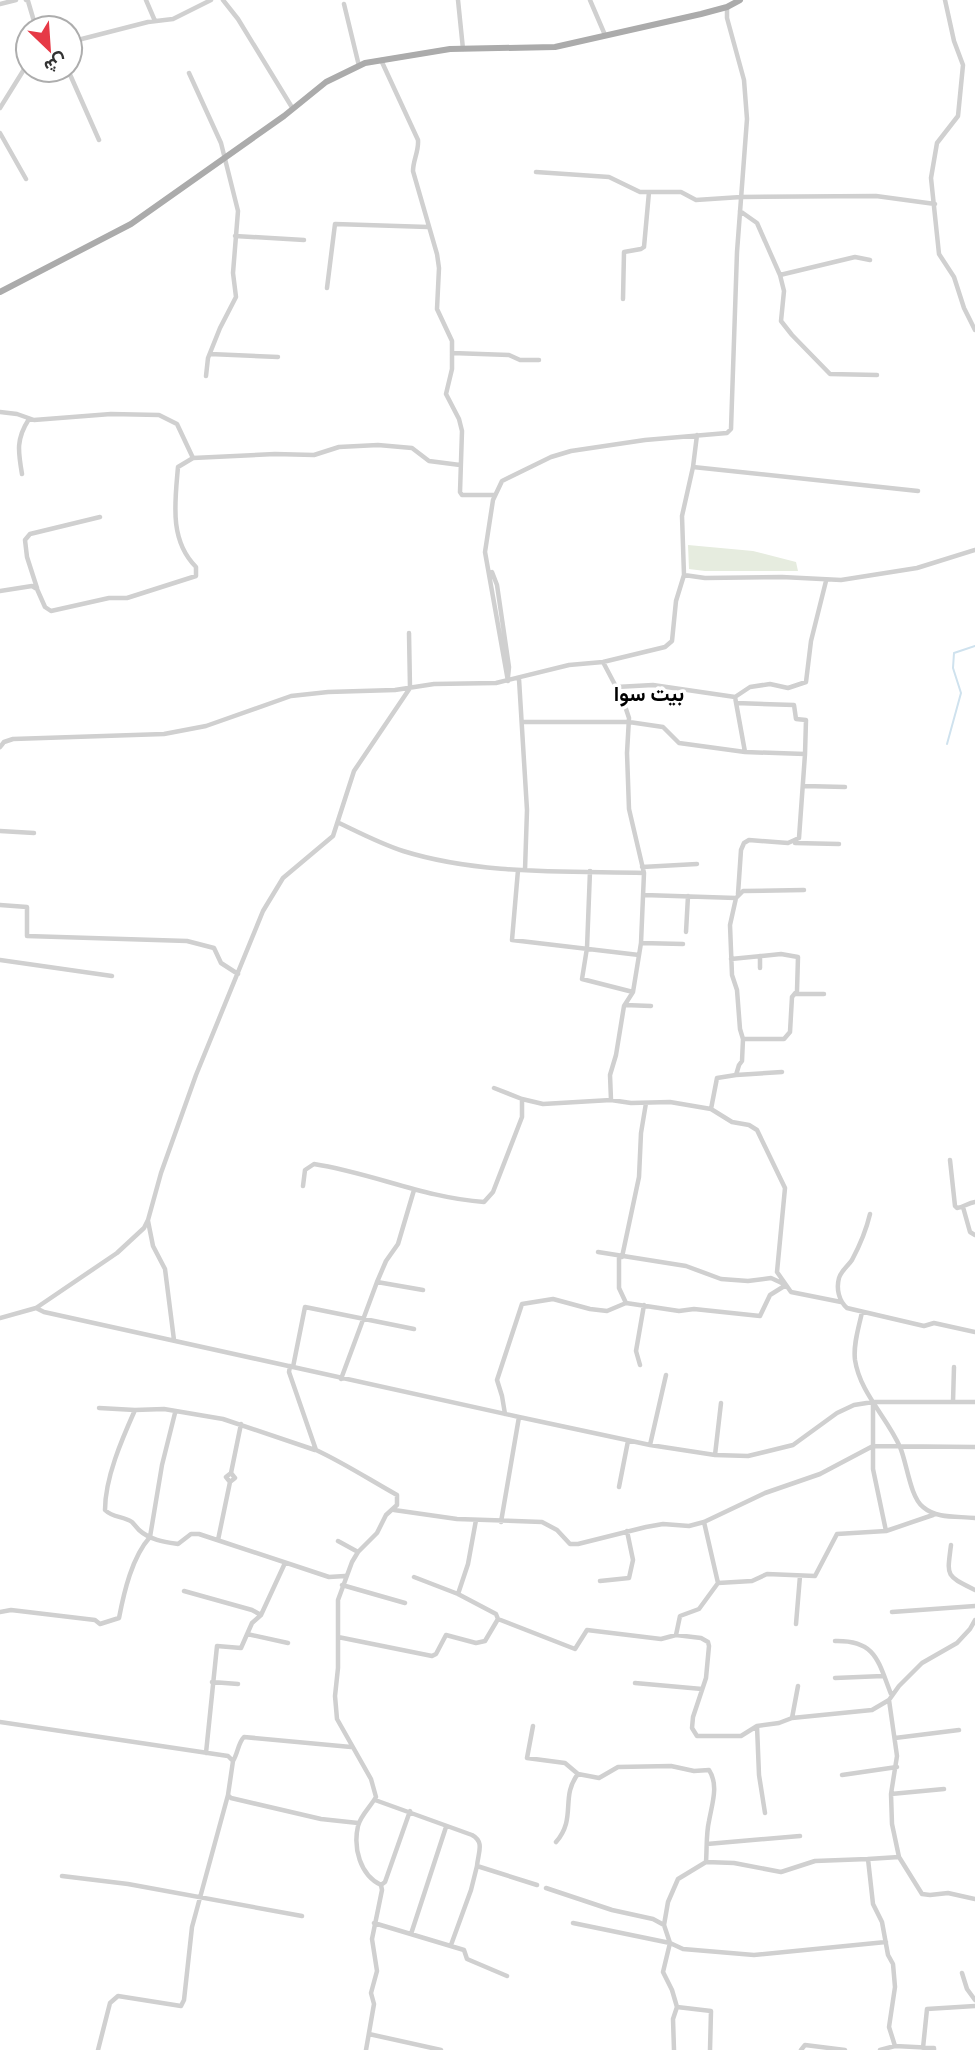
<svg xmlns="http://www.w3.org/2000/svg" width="975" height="2050" viewBox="0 0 975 2050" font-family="'IBM Plex Sans',Vazirmatn,sans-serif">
  <rect width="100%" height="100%" fill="#fff"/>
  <path fill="#e6ecdf" d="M688,545l65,6 43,11 2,9h-93l-16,-2z"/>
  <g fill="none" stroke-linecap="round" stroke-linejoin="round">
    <path stroke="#cfe2ee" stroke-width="2" d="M947,744l14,-51 -8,-25 1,-15 21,-7"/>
    <path stroke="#d0d0d0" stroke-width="4.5" d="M26,0l2,1 8,27
      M146,0l9,21
      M223,0l15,19 55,90
      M458,0l5,49
      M590,0l15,35
      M945,0l9,41 9,24 -5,51 -21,27 -6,35 8,76 15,23 10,31 11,22
      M0,4l16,-4
      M344,4l15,62
      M70,42l78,-20 25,-3 38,-19
      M381,60l37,80c1,11 -5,20 -5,31l24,83 2,14 -2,41 15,32v28l-6,25 13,25 3,12 -2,61 2,3h32
      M68,70l31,70
      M189,73l32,70 17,68 -5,62 3,24 -16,31 -12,30 -2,18
      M0,108l28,-45
      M0,133l26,46
      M536,172l73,5 31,15h41l15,8 45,-3 135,-1 59,8
      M740,211l17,12 23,52 4,16 -3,30 11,14 38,39 47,1
      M235,236l69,4
      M780,275l75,-18 15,3
      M327,288l8,-64 93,3
      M623,299l1,-47 17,-3 3,-2 5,-55
      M452,353l57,2 11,5h19
      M210,354l68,3
      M0,412l17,2 17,6 77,-6 48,1 18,9 16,34 82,-4 39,1 25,-8 39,-2 34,3 17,13 31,4
      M693,467l225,24
      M22,474c-4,-23 -6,-35 7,-55
      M492,572l5,13 12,82 -1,10
      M684,575l21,3 77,-1 59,3 76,-12 58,-18
      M37,588l-10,-31 -2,-17 5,-6 70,-17
      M0,591l32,-5 5,3 8,18 6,4 58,-13h18l69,-22v-9c-27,-27 -21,-65 -18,-100l15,-9
      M603,662l20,38 6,18 -2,35 2,56 15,64 -3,70 -8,49 -9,14 -8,49 -6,20 1,25
      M519,679l8,131 -2,60
      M508,681l-23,-129 8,-52 9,-19 49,-24 20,-6 74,-11 82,-7 4,-4 6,-177 10,-133 -3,-39 -17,-62v-11
      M616,687l37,-2 82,12 10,55 60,2 -6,84 -11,5 -39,-3 -5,3 -3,7 -3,44
      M735,697l15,-10 20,-3 18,4 18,-6 5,-41 15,-60
      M736,703l58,2 2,14 10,1 -1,34
      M523,722h106l34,5 16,16 66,9
      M0,747l4,-5 9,-3 151,-5 42,-8 85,-30 37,-4 67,-2 39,-6 62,-1 73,-18 34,-3 62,-15 7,-6 4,-40 8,-26 -2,-59 11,-49 4,-32
      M804,786l41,1
      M339,823c21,10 42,21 64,28 77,24 162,20 241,22
      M0,831l34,2
      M795,843l44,1
      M642,867l55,-3
      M518,870l-6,70 127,15
      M590,871l-3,77 -5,31 51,13
      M644,895l92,3
      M0,905l27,2v29l160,5 27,7 7,15 17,11
      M686,932l2,-36
      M641,943l42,1
      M731,959l50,-5 17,3 -1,34 -5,6 -2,35 -6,7h-40
      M0,960l112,16
      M760,968v-12
      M795,994h29
      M625,1005l26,1
      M736,1075l46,-3
      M494,1088l28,11 21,5 68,-4 20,3 39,-1 41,7 21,13 17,3 8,5 28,58 -8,84 14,20 50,10
      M711,1109l6,-31 19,-3 3,-10 3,-4 1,-22 -3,-10 -3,-39 -5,-15 -2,-50 6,-27 7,-7 61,-1
      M950,1160l5,46 2,2c7,-1 11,-5 18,-6
      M303,1186l2,-16 9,-6c58,9 111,34 170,38l9,-10 29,-75v-18
      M963,1207l7,25 5,3
      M870,1214c-4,17 -10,31 -18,46 -4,6 -11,11 -13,18 -3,11 0,23 8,30l77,18 10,-3 41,9
      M148,1221l5,25 12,23 9,71
      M619,1256v32l7,15
      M622,1257l17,-80 2,-44 5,-30
      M377,1282l46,8
      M36,1308l8,4 475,105 131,28 65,10 33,1 45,-11 44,-32 17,-8 19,-3h102
      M862,1312c-3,15 -9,32 -7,48 5,33 32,57 45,87 7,16 10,50 23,60 14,12 34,9 52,11
      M0,1318l36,-10 81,-55 27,-25 4,-8 13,-47 35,-98 67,-164 20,-33 50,-42 21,-65 56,-83 -1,-55
      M640,1365l-4,-14 8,-46
      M290,1366l-1,6 27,78c28,13 54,30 81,45v10l-11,10 -9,18 -19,19 -6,10 -14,38v68l-3,28 2,23 34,60 5,18c-5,9 -16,19 -18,29 -5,22 2,49 23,59l1,5 -10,49 5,32 -6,22 3,11 -8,46
      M293,1367l12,-60 109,22
      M341,1379l36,-97 9,-21 12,-17 16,-54
      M953,1402l1,-35
      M873,1403v66l13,62
      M99,1408l36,2
      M505,1414l-3,-18 -5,-16 25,-76 31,-5 37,10 17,2 19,-8 53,8 15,-2 66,7 10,-21 16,-10 -15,-7 -23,3 -27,-2 -35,-13 -88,-14
      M650,1445l16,-70
      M315,1450l-92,-31 -59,-10 -29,1c-13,29 -30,68 -30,100 8,8 18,6 27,12 0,0 7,8 7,8 11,10 26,12 39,14l13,-10h8l130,43 16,-1
      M715,1455l6,-52
      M231,1473l4,5 -5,4 -4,-5 5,-4 10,-49
      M619,1487l9,-46
      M394,1510l63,9 85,3 15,8 13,14h8l68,-17 17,-3 26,2 15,-4 61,-29 55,-19 53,-28 102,1
      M501,1522l18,-105
      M704,1522l14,61
      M218,1540l12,-58
      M338,1541l20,11
      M951,1545c-4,32 -6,30 24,45
      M414,1577l44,17 38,20 2,5
      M600,1581l29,-3 4,-18 -6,-29
      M342,1585l63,18
      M184,1591l68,19 9,5
      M458,1594l10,-30 8,-44
      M0,1612l11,-2 84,10 5,4 19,-6c5,-26 13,-61 31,-81l12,-72 13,-52
      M892,1612l83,-6
      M796,1624l4,-48
      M247,1634l41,9
      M676,1635l4,-19 19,-7 19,-26 34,-2 15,-7 48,2 22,-42 49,-3 47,-16
      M338,1637l94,19 4,-2 10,-19 30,8 9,-2 13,-22 77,30 12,-19 74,9 15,-4 25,3 7,4 1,4 -3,32 -13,39 -1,11 5,8h44l16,-10 22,-3 13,-5 80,-8 17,-10
      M835,1641c41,-1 43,20 56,53
      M835,1678l48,-2
      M212,1682l26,2
      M635,1683l67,6
      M792,1718l6,-32
      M0,1722l228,34 5,5 -5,34 3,3 90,21 37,4
      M533,1726l-6,32 38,5 13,11 21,4 19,-11 53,-1 23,5 15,-1c10,15 3,34 0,51 -3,13 -2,27 -3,41l-28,17 -10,23 -4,23 6,18 -7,29 9,18 5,17 -4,12 1,31
      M757,1726l2,49 6,38
      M895,1738l64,-8
      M206,1753l11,-107 24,2 11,-25 9,-8 24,-52
      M233,1761c5,-8 5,-18 11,-24l107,10
      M842,1775l55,-8
      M891,1794l53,-5
      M375,1800l97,35c13,7 6,18 5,31l60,19
      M556,1842c21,-24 4,-45 22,-68
      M707,1844l93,-8
      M899,1857l23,37 8,1 18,-2 27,6
      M706,1862l28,1 47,9 34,-11 53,-2
      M62,1876l66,8 174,32
      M381,1885l4,-3 25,-71
      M546,1888l66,22 41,9 11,6
      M374,1923l90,27 3,9 40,17
      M573,1923l97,20 13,6 71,6 132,-13
      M411,1934l35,-107
      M451,1945l20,-55 6,-24
      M962,1973l5,16 8,11
      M677,2007l34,4 -1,39
      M369,2034l72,16
      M895,2046l-6,-19 6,-40 -2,-23 -5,-9 -6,-33 -9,-18 -5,-45 31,-2 -7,-33 -1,-30 6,-38 -8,-56 10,-14 23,-23 35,-20 13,-14 5,-9
      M923,2048l4,-39 48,-3
      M98,2050l12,-47 8,-7 63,10 3,-6 8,-73 36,-132
      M801,2050l4,-5 40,5
      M880,2050l15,-4 39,2v2"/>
    <path stroke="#ababab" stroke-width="6" d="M0,292l131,-68 153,-108 42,-34 39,-19 85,-14 105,-2 146,-33 26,-7 13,-7"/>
  </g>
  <g text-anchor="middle" stroke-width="7" stroke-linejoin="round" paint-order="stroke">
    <g font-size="21" font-weight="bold" fill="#000" stroke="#fff">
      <text x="649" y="701">بيت سوا</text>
    </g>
  </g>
  <g transform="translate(49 49) rotate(155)"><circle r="33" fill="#ffffff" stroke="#adadad" stroke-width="2"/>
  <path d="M0-5L12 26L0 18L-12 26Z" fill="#e63946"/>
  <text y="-10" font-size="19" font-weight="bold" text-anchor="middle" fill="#333333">ش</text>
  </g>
</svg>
